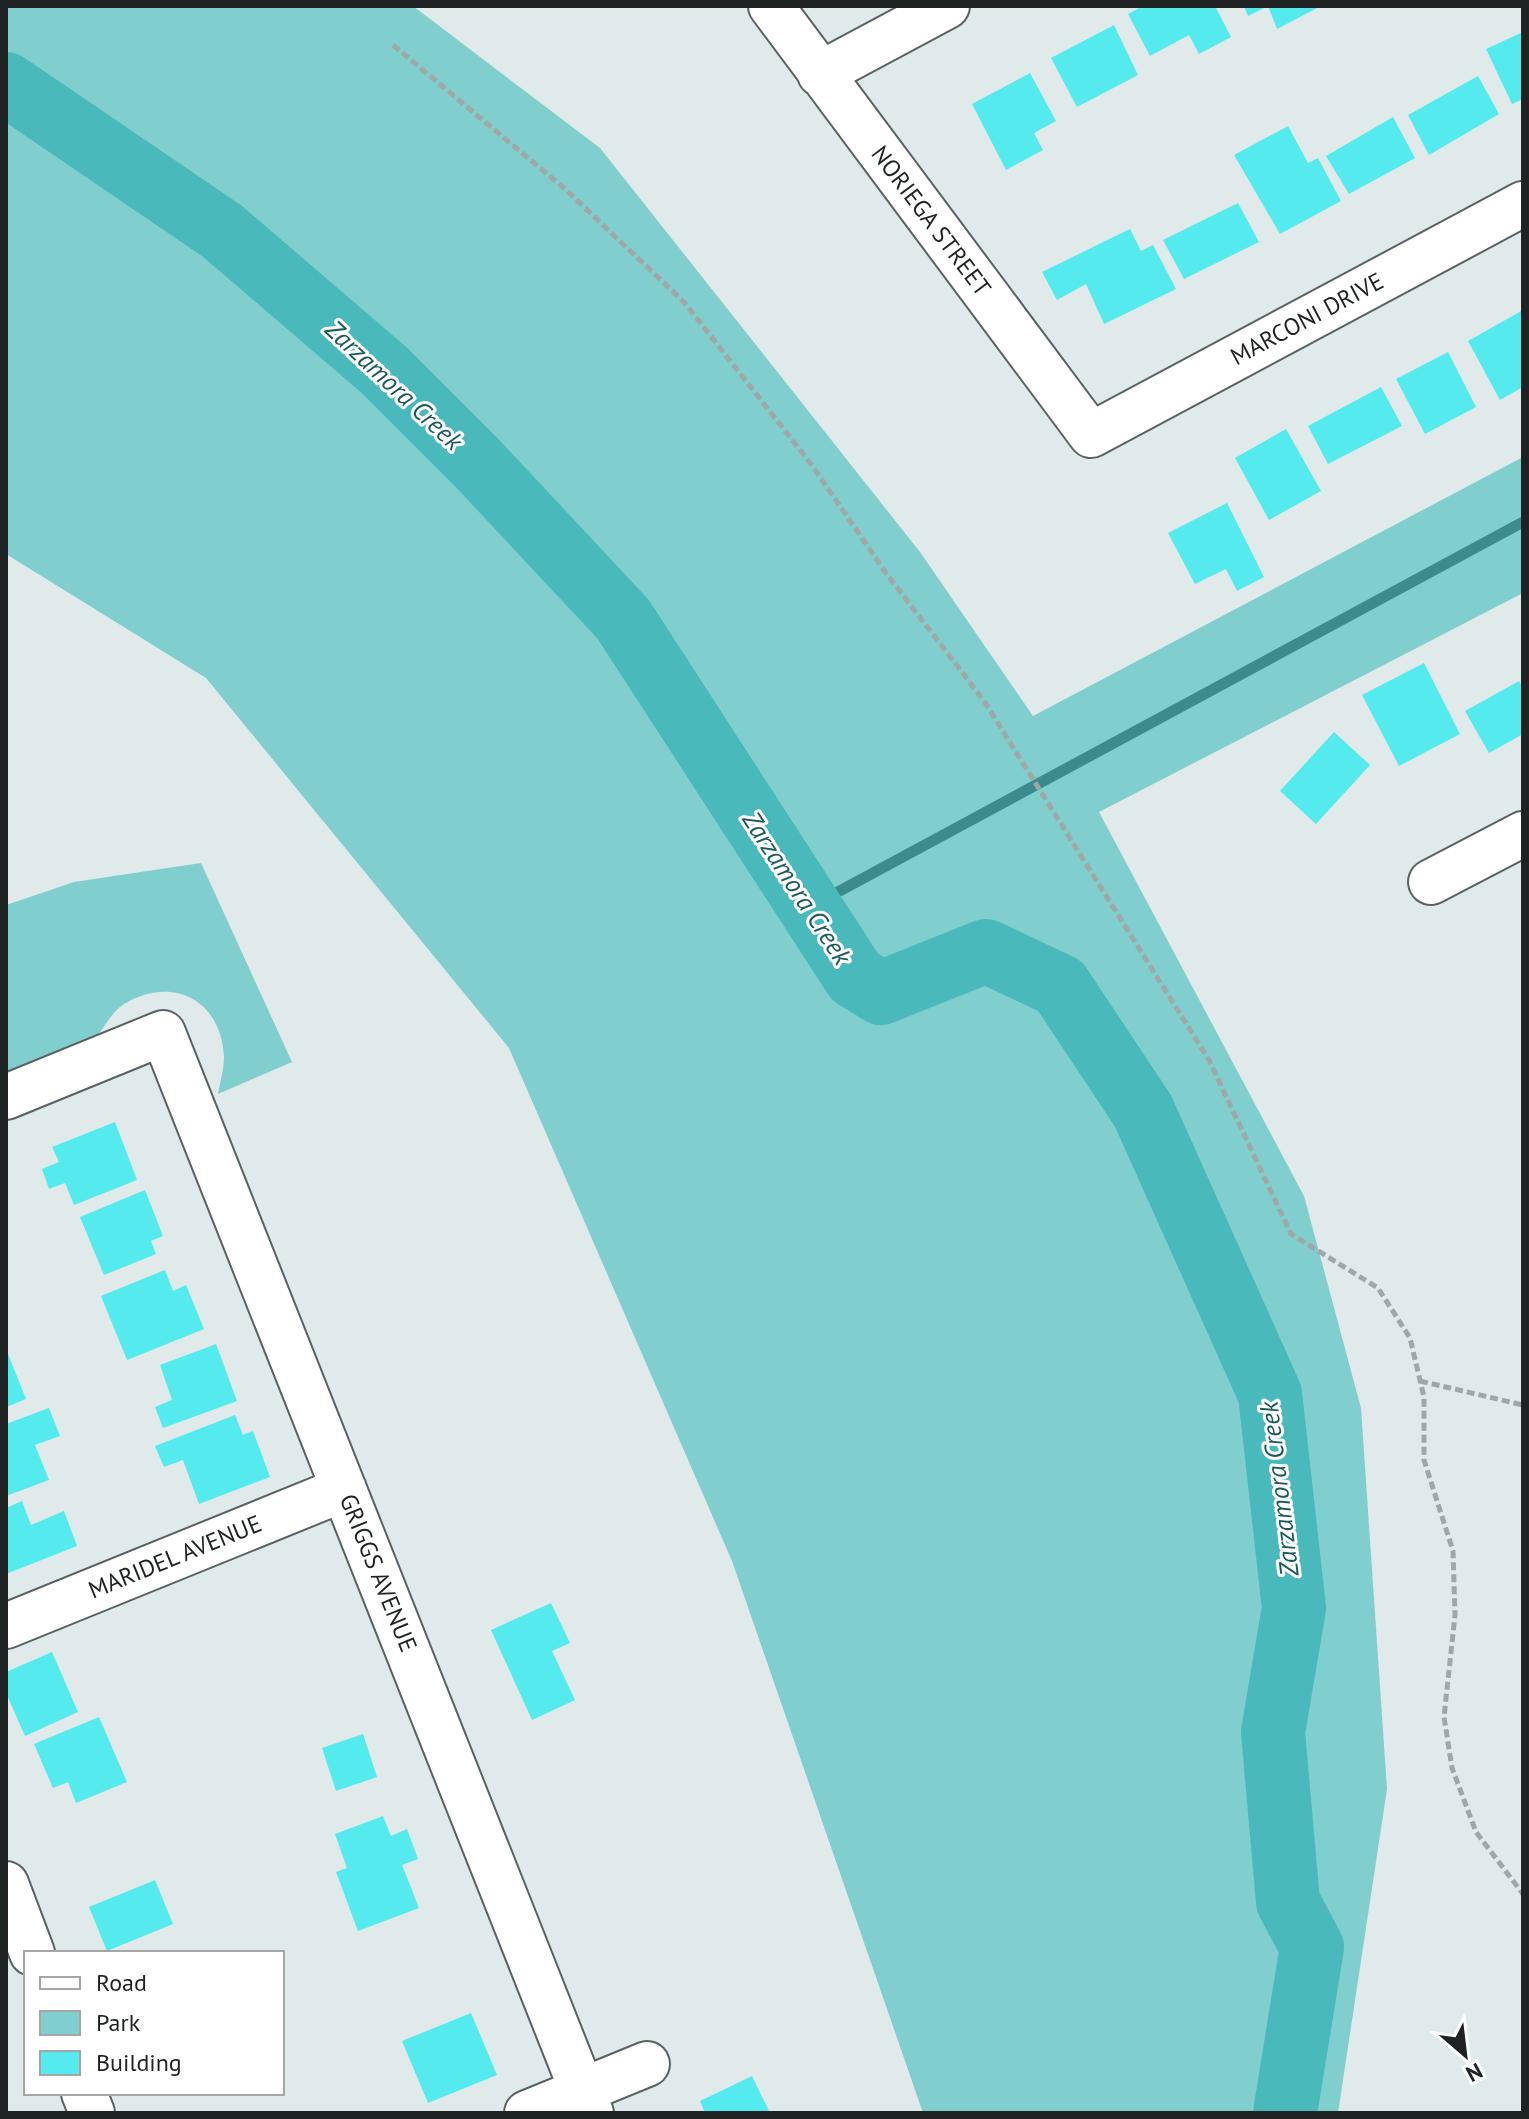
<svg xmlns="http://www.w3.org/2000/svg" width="1529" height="2119" viewBox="0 0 1529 2119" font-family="'PT Sans',sans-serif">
  <rect width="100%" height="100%" fill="#e0eaea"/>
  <path fill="#81cecf" d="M6,6h407l187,142 320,404 113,164 490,-259v136l-424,219 205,384 57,212 26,381 -49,324h-415l-191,-552 -223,-513 -303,-370 -200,-124z
    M201,863l91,199 -74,32c2,-11 6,-25 6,-37 -3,-58 -52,-82 -100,-53 -16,10 -22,32 -37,41 -25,14 -55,22 -81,33v-173l68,-23z"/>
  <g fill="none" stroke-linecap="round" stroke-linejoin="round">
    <path stroke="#3d8c8d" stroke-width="11" d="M810,907l713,-385"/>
    <path stroke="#4ab9bb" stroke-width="64" d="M6,84l216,147 162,139 94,94 145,155 232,358 26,16 105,-42 74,35 83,125 127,283 24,214 -21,124 15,170 24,45 -27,166"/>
  </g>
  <path fill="#55eaed" d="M1143,6h72l16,31 -32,17 -10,-19 -39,21 -22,-42z
    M1244,6h24l-20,10z
    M1268,6h53l-44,23z
    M1114,25l24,50 -61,32 -26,-49z
    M1523,32v67l-11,5 -26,-55z
    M1030,73l26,48 -22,12 9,17 -37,20 -34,-66z
    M1478,76l21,38 -70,41 -21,-40z
    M1393,117l22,41 -66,36 -23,-38z
    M1288,126l20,37 10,-5 23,43 -61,33 -46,-79z
    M1238,203l21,39 -75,37 -21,-39z
    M1130,229l11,22 12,-6 23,44 -72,35 -18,-40 -29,16 -15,-28z
    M1523,310v77l-23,13 -32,-59z
    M1448,352l28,55 -51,27 -29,-55z
    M1381,387l21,39 -74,38 -20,-38z
    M1286,429l35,62 -52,29 -34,-62z
    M1227,503l37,74 -27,14 -11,-22 -31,15 -27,-51z
    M1424,663l36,71 -61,32 -37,-71z
    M1519,681l4,7v46l-34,19 -24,-42z
    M1334,732l36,33 -54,59 -36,-33z
    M115,1122l22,58 -63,25 -9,-22 -16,6 -7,-20 17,-7 -7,-15z
    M145,1190l18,46 -12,5 5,13 -52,21 -24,-58z
    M165,1270l8,21 13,-6 18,44 -77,31 -26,-64z
    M216,1344l21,57 -74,27 -8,-21 17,-7 -12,-35z
    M6,1349l20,50 -20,8z
    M49,1408l11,28 -25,9 14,35 -43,16v-72z
    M235,1415l8,20 10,-4 17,46 -71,27 -16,-44 -19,7 -9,-21z
    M22,1501l9,24 33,-14 13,35 -71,28v-66z
    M551,1603l19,40 -18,8 23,49 -43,20 -41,-90z
    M52,1652l26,60 -53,24 -19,-43v-21z
    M99,1717l28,65 -51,21 -8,-21 -15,6 -19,-44z
    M363,1734l14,43 -41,14 -14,-43z
    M383,1816l8,20 16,-7 11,30 -16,6 17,43 -61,23 -22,-59 11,-4 -12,-34z
    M155,1880l18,44 -66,27 -18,-44z
    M471,2013l26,62 -69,28 -26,-62z
    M752,2076l18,37h-65l-5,-12z"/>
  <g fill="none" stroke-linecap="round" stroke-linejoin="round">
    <g stroke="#596262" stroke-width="48">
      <path id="minor" d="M771,6l320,429 432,-231
        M820,74l127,-68
        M1431,882l92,-48
        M6,1097l157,-64 428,1080
        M6,1626l338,-137
        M6,1884l26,69
        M84,2093l8,20
        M527,2113l120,-49"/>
    </g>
    <path stroke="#9fa7a7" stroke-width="5" stroke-dasharray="8 4" stroke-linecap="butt" d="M393,45l171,143 120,114 127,162 75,109 98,128 225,359 82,174 87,54 32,50 14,59v63l29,91 2,64 -11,102 8,51 24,64 47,62
      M1420,1381l103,24"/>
    <use href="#minor" stroke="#fff" stroke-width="44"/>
  </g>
  <g text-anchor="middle" stroke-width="6" stroke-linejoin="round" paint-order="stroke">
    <g font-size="24" fill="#1e2222" stroke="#fff">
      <text transform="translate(931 221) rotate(53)" y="8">NORIEGA STREET</text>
      <text transform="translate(1307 319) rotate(-28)" y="8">MARCONI DRIVE</text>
      <text transform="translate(175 1557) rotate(-22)" y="8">MARIDEL AVENUE</text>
      <text transform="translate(378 1573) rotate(68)" y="8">GRIGGS AVENUE</text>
    </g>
    <g font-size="26" font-style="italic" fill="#1b595a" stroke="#fff">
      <text transform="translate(394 385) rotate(43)" y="9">Zarzamora Creek</text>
      <text transform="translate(797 888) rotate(57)" y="9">Zarzamora Creek</text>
      <text transform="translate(1279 1489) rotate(-97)" y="9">Zarzamora Creek</text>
    </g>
  </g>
  <rect width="1529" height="2119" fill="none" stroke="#1e2222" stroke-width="16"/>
  <rect x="24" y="1951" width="260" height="144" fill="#ffffff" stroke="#a5a7a7" stroke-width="2"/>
  <rect x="40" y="1977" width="40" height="12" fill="#ffffff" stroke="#a5a7a7" stroke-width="2"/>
  <text x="96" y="1991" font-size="24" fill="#1e2222">Road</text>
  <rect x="40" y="2011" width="40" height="24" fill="#81cecf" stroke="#a5a7a7" stroke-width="2"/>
  <text x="96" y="2031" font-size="24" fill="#1e2222">Park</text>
  <rect x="40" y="2051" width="40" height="24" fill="#55eaed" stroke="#a5a7a7" stroke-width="2"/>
  <text x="96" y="2071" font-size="24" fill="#1e2222">Building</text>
  <g transform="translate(1465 2055) rotate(152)" stroke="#ffffff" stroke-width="6" paint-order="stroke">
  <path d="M0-6L14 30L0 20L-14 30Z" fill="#1e2222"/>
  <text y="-12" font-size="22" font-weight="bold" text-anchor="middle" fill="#1e2222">N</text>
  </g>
</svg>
